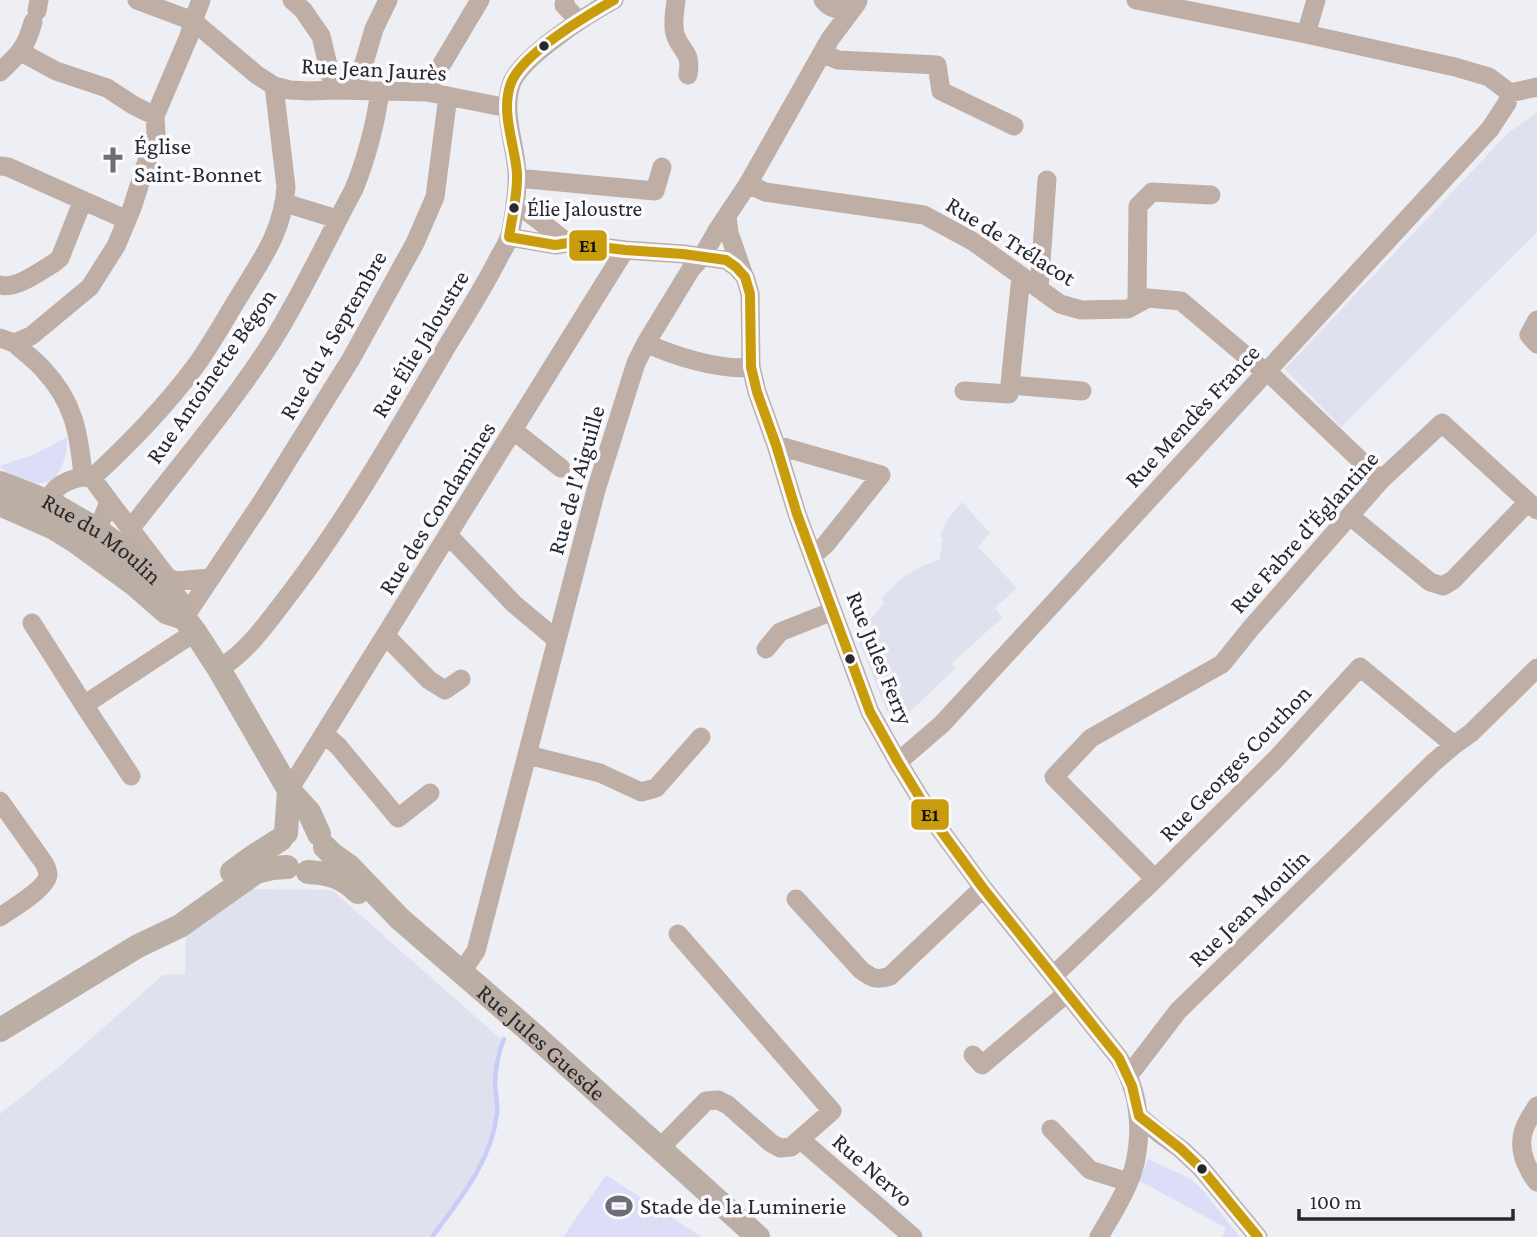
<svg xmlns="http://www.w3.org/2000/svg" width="1537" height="1237" viewBox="0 0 1537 1237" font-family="'Crimson Pro',serif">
  <rect width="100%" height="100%" fill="#eeeff4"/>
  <path fill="#dfe2ee" d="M1537,112v120l-196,195 -56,-58 222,-235z
    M962,502l28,31 -12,14 39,41 -22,20 5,6 2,4 -51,46 4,5 -53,50 -4,-1 -9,-4 -3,-5 -30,-75 29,-31 -4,-5 19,-18 18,-12 21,-8 4,-22 -3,-1 1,-3 8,-17z
    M245,889l87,1 171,151 -7,22 -1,22 2,28 -9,38 -21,38 -35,48h-432v-123l60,-48 103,-91 22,-1 1,-43z"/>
  <path fill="#dbdef6" d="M67,437c1,17 -4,30 -14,44l-23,4 -15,-6 -15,-12v-1l35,-12z
    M1148,1159l43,20 15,15 34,43h-18l4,-9 -73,-40 -14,-7z
    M606,1175l96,62h-139z"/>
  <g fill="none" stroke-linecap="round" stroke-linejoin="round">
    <path stroke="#c7cdf8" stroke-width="4.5" d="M432,1237c27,-37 60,-76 65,-124 1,-8 -1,-18 -2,-27 0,-17 3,-32 9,-47"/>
    <path stroke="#beaea6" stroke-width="19" d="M137,0l56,21 64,54 17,11 16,4 19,1 25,-1 93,2 81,16
      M292,0l11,10 18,26 13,54
      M565,0l-1,5 15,16
      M676,0c-1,11 -4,23 -1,34 6,19 17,16 13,41
      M823,0c10,13 24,11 35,1
      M1136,0l170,34 149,33 34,10 21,16 27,-6
      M37,11l2,-11
      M1306,34l10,-34
      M21,52l35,19 51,17 26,17 22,11
      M822,53l16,7 99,5 4,26 73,35
      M0,72c19,-18 26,-24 33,-50
      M356,90l18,-61 14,-29
      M427,92l6,-13 47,-79
      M0,166l8,1 119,53
      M517,178l138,13 7,-24
      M748,184l17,8 159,23 50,27 86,62 21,6 47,-1 20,-11 33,3 84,71
      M515,202l53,41
      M285,203l52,16
      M727,216l2,17 14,40
      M509,237l46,8 13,-2 57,7 58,4 43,6 10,7 9,10 5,17 1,73 6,25 19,53 21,69 73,198 28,50 38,62 47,64 136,170c20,33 24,67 16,105 -6,26 -23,51 -36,74
      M0,285c16,5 40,-14 54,-22l6,-5 23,-58
      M1039,289l8,-109
      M1137,304l1,-98 14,-14 59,3
      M1537,320l-8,15 8,9
      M0,338l14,5 17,-7 59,-49 26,-41 16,-38 24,-75 -1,-17 34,-80 4,-15 8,-21
      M14,343c10,9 21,17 29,26 31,33 36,64 40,107
      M646,343c27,13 76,28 105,24
      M1267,371l114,109
      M1010,385l72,6
      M964,391l45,3 12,-118
      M514,431l47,37
      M776,445l105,30 -55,69 -13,12
      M92,478c37,-34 72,-70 102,-110 17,-23 31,-49 46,-73 22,-36 43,-64 46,-108l-12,-101
      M109,501l59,77 8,3 34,-3
      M50,514c-1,-4 -2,-8 -1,-12 3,-18 28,-27 43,-24l17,23c-6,17 -8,25 -24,35
      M1350,516l80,66 13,4 10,-6 75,-78
      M449,536l65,68 43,36
      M131,555v-27c48,-62 100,-122 142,-188 30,-48 54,-101 81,-151 12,-29 22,-67 26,-98
      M184,618l79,-118 88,-141 64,-116 20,-46 13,-101
      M32,623l52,82 111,-73
      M386,636l43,44 16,10 16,-11
      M766,649l14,-17 53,-21
      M219,669c31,-19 50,-49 72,-77 60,-79 109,-166 159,-251 17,-27 34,-54 48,-82 4,-8 10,-16 12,-24 4,-20 8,-43 7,-63 -2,-29 -16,-62 -5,-90 11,-26 76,-68 102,-82
      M84,705l47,71
      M324,734l14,12 60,72 32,-25
      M528,755l72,18 41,19 15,-4 45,-51
      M898,762l44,-38 548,-595 17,-26 3,-10
      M289,790l336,-540
      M0,801l44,62c1,1 4,9 4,11 0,14 -37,35 -48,43
      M1155,879l-101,-102 37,-39 131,-74 29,-36 130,-148 61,-57 95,87
      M796,899l65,71c11,8 15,11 29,6l93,-88
      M461,973l15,-22 120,-461 40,-127 10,-20 45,-74 11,-12 16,-28 30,-45 82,-145 27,-36
      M1054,975l101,-96 121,-120 84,-92 94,78
      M973,1055l9,10 85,-72
      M1129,1075l49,-64 255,-248 21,-18 17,-12 66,-65
      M1537,1106c-13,19 -20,33 -12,55 4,8 6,15 12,21
      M1139,1116l21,18 21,15 20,19 57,69
      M1051,1129l39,41 38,12
      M801,1140l112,97
      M660,1148l46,-47 12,-1 10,5 43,38 9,5 11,-1 41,-36 -154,-177"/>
    <g stroke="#bbaea5" stroke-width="24">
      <path id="s1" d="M0,483l49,19 47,27 35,26 29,27 18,19 6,17 11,14 24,37 70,121 20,22 10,22"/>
      <path d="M0,504l54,24 21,13 59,43 32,28 18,6"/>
      <path d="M286,833l3,-43"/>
      <path id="s2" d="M325,847l7,7 17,12 51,53 133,115 225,203"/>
      <path d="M232,872l22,-16 27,-17"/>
      <path d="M308,872c21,1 35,5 50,20"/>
      <path d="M0,1030l138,-84 42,-20 76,-54 16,-4 15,-1"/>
    </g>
    <g stroke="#fafaff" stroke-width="16">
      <path id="bus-1" d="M614,0c-28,16 -91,53 -103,83 -11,29 4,62 6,90 1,22 -5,43 -8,64l46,8 13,-2 57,7 58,4 43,6 10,7 9,10 5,17 1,73 6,25 19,53 21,69 73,198 28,50 38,62 47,64 136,170 13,28 7,30
        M1139,1116l42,33 20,19 57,69"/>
    </g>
    <use href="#bus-1" stroke="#c89c0b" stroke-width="10"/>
  </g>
  <defs>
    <g id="church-bare" transform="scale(2.1)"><path d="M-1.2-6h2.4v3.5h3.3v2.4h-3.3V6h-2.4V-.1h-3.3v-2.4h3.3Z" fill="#6d6e73" stroke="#fafaff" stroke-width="2.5" paint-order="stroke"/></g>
    <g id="stadium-bare" transform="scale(2.1)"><path d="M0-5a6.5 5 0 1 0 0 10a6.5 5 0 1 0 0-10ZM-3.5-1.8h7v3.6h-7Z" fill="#6d6e73" stroke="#fafaff" stroke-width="2.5" paint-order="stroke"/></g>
  </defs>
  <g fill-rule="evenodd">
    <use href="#church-bare" x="113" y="160"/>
    <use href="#stadium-bare" x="619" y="1206"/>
  </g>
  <g fill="#28292d" stroke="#fafaff" stroke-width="2.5">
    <circle cx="544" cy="46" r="6"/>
    <circle cx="514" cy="208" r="6"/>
    <circle cx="850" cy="659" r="6"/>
    <circle cx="1202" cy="1169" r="6"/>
  </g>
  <g text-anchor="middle" stroke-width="7" stroke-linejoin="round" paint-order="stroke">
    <g font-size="22" fill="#28292d" stroke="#fafaff" text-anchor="start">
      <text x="527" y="216">Élie Jaloustre</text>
    </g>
    <g font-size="24" fill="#28292d" stroke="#fafaff">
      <text transform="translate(374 69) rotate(3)" y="8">Rue Jean Jaurès</text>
      <text transform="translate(1011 241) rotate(32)" y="8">Rue de Trélacot</text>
      <text transform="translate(333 335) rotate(-60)" y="8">Rue du 4 Septembre</text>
      <text transform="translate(420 344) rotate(-59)" y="8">Rue Élie Jaloustre</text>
      <text transform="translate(211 376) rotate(-55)" y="8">Rue Antoinette Bégon</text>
      <text transform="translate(1192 416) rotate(-47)" y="8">Rue Mendès France</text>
      <text transform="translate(576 480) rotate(-74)" y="8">Rue de l'Aiguille</text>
      <text transform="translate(437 508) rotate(-58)" y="8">Rue des Condamines</text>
      <text transform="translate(1304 532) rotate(-48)" y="8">Rue Fabre d'Églantine</text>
      <text dy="8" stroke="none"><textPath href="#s1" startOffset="117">Rue du Moulin</textPath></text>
      <text transform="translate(880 658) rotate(68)" y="8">Rue Jules Ferry</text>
      <text transform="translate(1235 763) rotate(-46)" y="8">Rue Georges Couthon</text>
      <text transform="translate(1249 908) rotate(-44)" y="8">Rue Jean Moulin</text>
      <text dy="8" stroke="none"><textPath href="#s2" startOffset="292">Rue Jules Guesde</textPath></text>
      <text transform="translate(873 1170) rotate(41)" y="8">Rue Nervo</text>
    </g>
    <g font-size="24" fill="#28292d" stroke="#fafaff" text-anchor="start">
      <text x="134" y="154">Église<tspan x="134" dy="28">Saint-Bonnet</tspan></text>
      <text x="640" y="1214">Stade de la Luminerie</text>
    </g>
  </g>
  <g stroke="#fafaff" stroke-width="2.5">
    <rect x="568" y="229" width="40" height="33" rx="7" fill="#c89c0b"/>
    <rect x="910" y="798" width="40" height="33" rx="7" fill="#c89c0b"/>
  </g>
  <g font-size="19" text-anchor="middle" font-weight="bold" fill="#111">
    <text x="588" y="252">E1</text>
    <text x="930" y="821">E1</text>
  </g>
  <path d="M1299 1209v10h214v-10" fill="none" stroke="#28292d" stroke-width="3.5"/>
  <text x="1310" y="1209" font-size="21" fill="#28292d" stroke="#fafaff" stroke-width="5" paint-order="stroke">100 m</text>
</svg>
